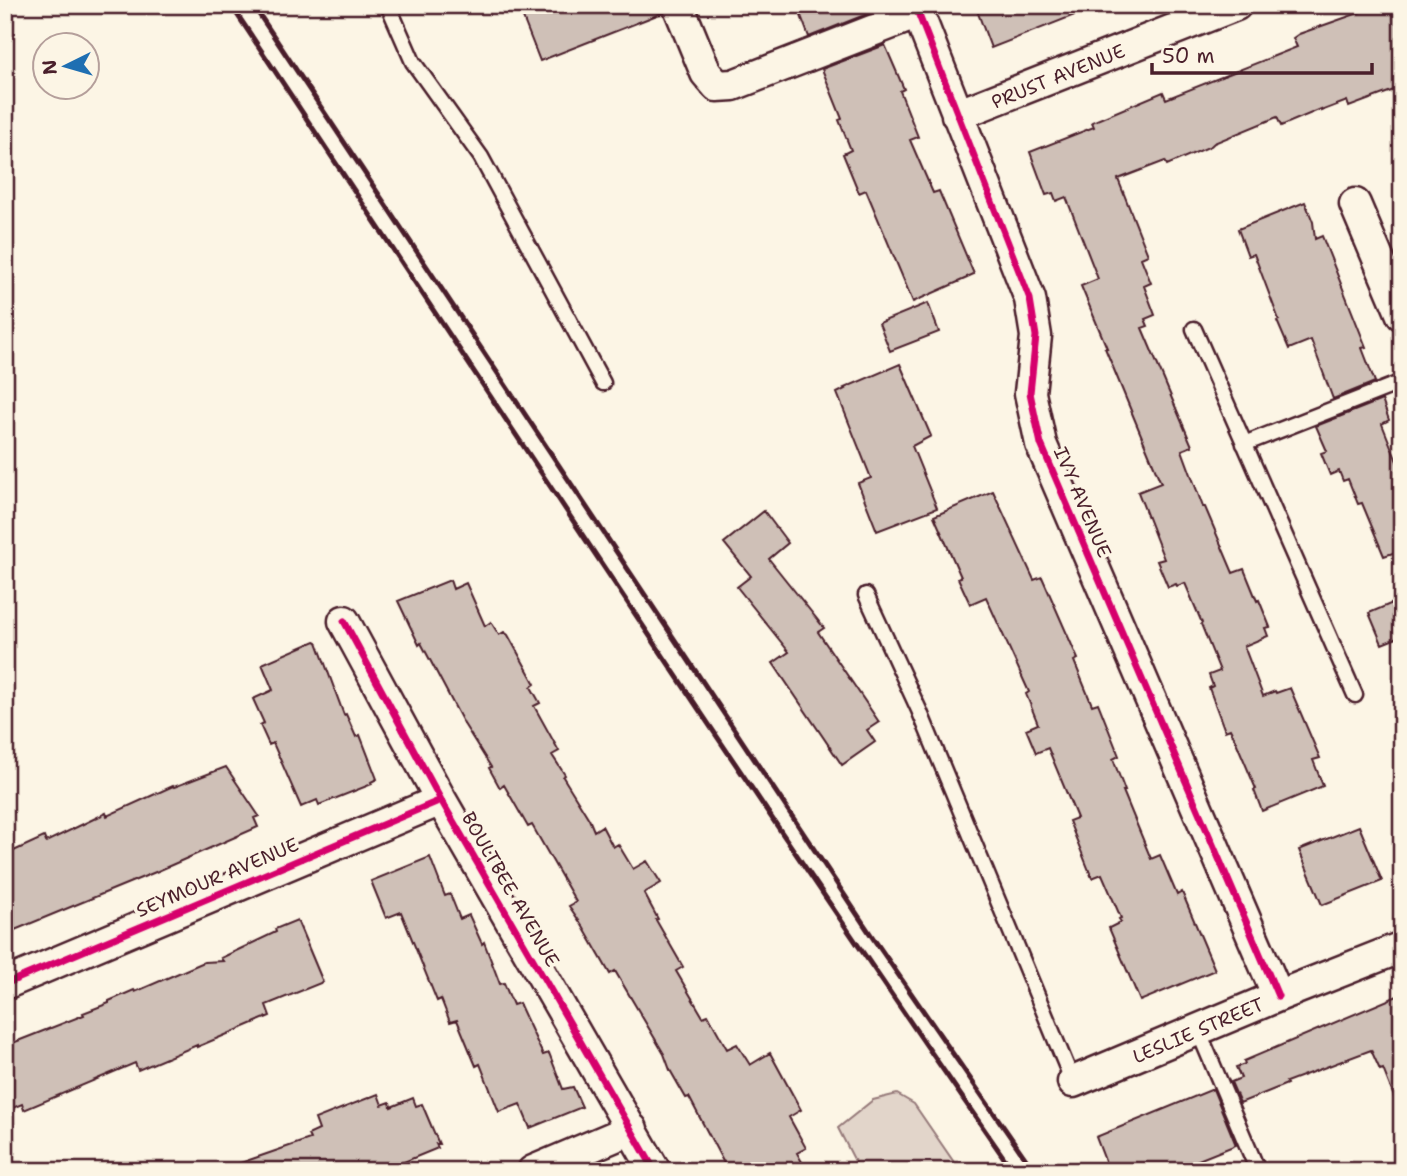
<svg xmlns="http://www.w3.org/2000/svg" width="1407" height="1176" viewBox="0 0 1407 1176" font-family="'Shantell Sans',sans-serif">
  <rect width="100%" height="100%" fill="#fcf5e5"/>
  <filter id="ink" filterUnits="userSpaceOnUse"><feTurbulence type="fractalNoise" baseFrequency=".0143" numOctaves="2"/><feDisplacementMap in="SourceGraphic" scale="14" xChannelSelector="R" yChannelSelector="G"/><feConvolveMatrix kernelMatrix="1 2 1 2 8 2 1 2 1" color-interpolation-filters="sRGB"/></filter>
  <g filter="url(#ink)">
    <path fill="#e2d5ca" stroke="#967a7a" stroke-width="2" d="M897,1094l17,10 46,67h-100l-22,-43 35,-28z"/>
    <path fill="#cfc0b7" stroke="#4a1f2b" stroke-width="2" d="M518,5h143l1,8 -122,48z
      M797,5h72l3,7 -63,25z
      M975,5h119l1,2 -104,41z
      M1381,5h21v82l-53,20 -2,-6 -26,10v-2l-40,17 -4,-9 -63,26 -3,3 -44,19 -2,-4 -47,18 30,76 -7,3 10,25 -7,3 11,29 -10,4 3,7 -6,2 50,118 -10,4 21,57h2l28,66 11,-4 13,32 2,-1 11,27 -5,1 3,8 -24,10 19,50 12,-5 1,2 14,-5 30,70 -7,2 10,26 -61,25 -8,-21 2,-1 -22,-52 -4,-8 -5,2 -16,-43 4,-2 -4,-11 11,-4 -19,-47 1,-1 -17,-40 -8,3 -1,-2 -8,3 -11,-26 7,-2 -26,-67 23,-9 -56,-135h2l-26,-62 17,-7 -32,-82 -10,4 -3,-8 -7,2 -16,-43 64,-25 -2,-5 71,-30 3,7 131,-52 -4,-9 6,-4z
      M885,45l19,44 -4,2 18,46 -8,3 23,53 6,-2 35,83 -7,3v1l-54,24 -47,-112 -7,3 -16,-39 8,-4 -12,-30 3,-1 -20,-50z
      M1305,202l8,20 2,17 7,-3 44,111 -4,1 13,34 -42,17 -22,-59 -22,9 -12,-28 2,-1 -25,-66 -6,2 -10,-27z
      M928,303l11,29 -49,19 -11,-28z
      M900,364l31,72 -19,10 25,62 -60,23 -19,-48 13,-5 -34,-85 8,-4 -1,-1z
      M1382,400l7,20 -7,4 20,50v76l-18,6 -22,-53 -4,1 -10,-25 -5,2 -4,-10 -9,4 -9,-22 6,-2 -11,-25z
      M993,491l41,89 8,-3 36,82 -4,2 18,44 6,-2 21,53 -6,3 12,32h-2l28,68 9,-4 17,40 5,-3 33,78 -75,31 -31,-73 12,-6 -2,-3 2,-1 -19,-44 -10,4 -23,-57 8,-3 -29,-70 -12,5 -10,-24 12,-5 -12,-30 3,-2 -43,-95 -16,7 -12,-26 3,-1 -27,-61z
      M764,511l24,32 -19,16 55,69 -6,4 61,90 -12,8 8,12 -33,23 -69,-102 16,-11 -52,-65 14,-11 -27,-33z
      M450,580l3,9 13,-6 19,43 6,-4 8,13 5,-3 4,3 27,49 -4,3 9,16 -6,3 25,45 -7,4 13,20 -2,2 26,42 5,12 8,-5 11,21 5,-3 15,25 14,-8 14,22 -17,10 14,26 -2,1 27,47 -7,4 27,46 5,-2 19,34 10,-5 13,21 20,-12 31,57 -12,7 17,31 -9,5 10,18h-79l-39,-74 -3,1 -16,-28 -6,-16 -49,-83 -5,3 -28,-49 -13,-19 7,-4 -44,-77 -4,2 -24,-42 -4,3 -11,-20 2,-1 -27,-43 -43,-81 -2,2 -21,-44z
      M1402,599v37l-20,8 -13,-31z
      M315,641l2,1 27,73 2,-1 10,23 4,-2 17,44 -6,3 1,2 -53,21 -2,-5 -16,7 -28,-64 -4,2 -9,-20 4,-2 -11,-24 20,-9 -11,-26z
      M226,767l33,49 -5,2 4,9 -100,44 -153,63v-79l39,-18 2,5 60,-29 1,3 66,-30 1,1z
      M1359,826l23,55 -60,24 -23,-55z
      M430,857l15,39 5,-2 10,25 9,-4 13,29 2,-2 16,42 4,-1 9,22 6,-2 24,52 6,-2 14,36 10,-2 9,20 -52,21 -10,-24 -21,8 -19,-48 -4,2 -19,-46 -7,2 -9,-23 -4,2 -36,-89 -15,6 -15,-37z
      M297,920l26,62 -57,23 4,11 -73,31v-2l-59,25 -3,-7 -111,47 -2,-6 -17,7v-65l79,-31 -1,-2 26,-10v-2l25,-11 1,2 69,-30 19,-1 -2,-3 55,-26 -1,-3z
      M1402,994v118h-2l-17,-43 -3,1 -9,-20 -85,32 1,2 -47,19 -9,-21 10,-4 -5,-11 9,-3 -1,-3z
      M1213,1089l23,56 -65,26h-62l-13,-34z
      M378,1094l4,11 8,-3 1,5 22,-9 3,8 6,-2 17,40h-3l2,4 -56,23h-153v-4l81,-28 -2,-4 11,-5 -4,-11z"/>
    <g fill="none" stroke-linecap="round" stroke-linejoin="round">
      <g stroke="#4a1f2b" stroke-width="19">
        <path id="lane" d="M388,5l25,57 68,95 122,226
          M1194,329l161,366
          M1244,444l158,-62
          M866,595l53,115 154,372
          M1198,1030l60,141"/>
      </g>
      <g stroke="#4a1f2b" stroke-width="35">
        <path id="street" d="M678,5l28,68 11,13 16,-1 185,-72
          M915,5l115,294 6,37 -6,57 11,51 237,552
          M957,115l279,-110
          M1355,204l47,111
          M344,621l97,179 214,371
          M5,984l436,-184
          M1073,1082l205,-86 124,-49
          M533,1171l99,-42"/>
      </g>
      <use href="#lane" stroke="#fcf5e5" stroke-width="14"/>
      <use href="#street" stroke="#fcf5e5" stroke-width="30"/>
      <path stroke="#4a1f2b" stroke-width="5" d="M231,5c259,390 515,781 782,1166
        M253,5l622,936 159,230"/>
      <g stroke="#fcf5e5" stroke-width="11">
        <path id="cycleway" d="M915,5l115,294 6,37 -6,57 11,51 237,552
          M344,621l97,179 214,371
          M5,984l436,-184"/>
      </g>
      <use href="#cycleway" stroke="#d6006c" stroke-width="7"/>
    </g>
  </g>
  <g text-anchor="middle" stroke-width="7" stroke-linejoin="round" paint-order="stroke">
    <g font-size="19" fill="#4a1f2b" stroke="#fcf5e5">
      <text transform="translate(1058 76) rotate(-22)" y="7">PRUST AVENUE</text>
      <text transform="translate(1083 502) rotate(67)" y="7">IVY AVENUE</text>
      <text transform="translate(217 877) rotate(-23)" y="7">SEYMOUR AVENUE</text>
      <text transform="translate(511 889) rotate(60)" y="7">BOULTBEE AVENUE</text>
      <text transform="translate(1198 1030) rotate(-23)" y="7">LESLIE STREET</text>
    </g>
  </g>
  <rect width="1407" height="1176" fill="none" stroke="#fcf5e5" stroke-width="28"/>
  <rect x="14" y="14" width="1379" height="1148" fill="none" stroke="#4a1f2b" stroke-width="2.5" filter="url(#ink)"/>
  <g transform="translate(66 66) rotate(265)"><circle r="33" fill="#fcf5e5" stroke="#b59f9b" stroke-width="2"/>
  <path d="M0-5L12 26L0 18L-12 26Z" fill="#1f6fb2"/>
  <text y="-10" font-size="19" font-weight="bold" text-anchor="middle" fill="#4a1f2b">N</text>
  </g>
  <path d="M1152 63v10h220v-10" fill="none" stroke="#4a1f2b" stroke-width="3.5"/>
  <text x="1162" y="63" font-size="21" fill="#4a1f2b" stroke="#fcf5e5" stroke-width="5" paint-order="stroke">50 m</text>
</svg>
